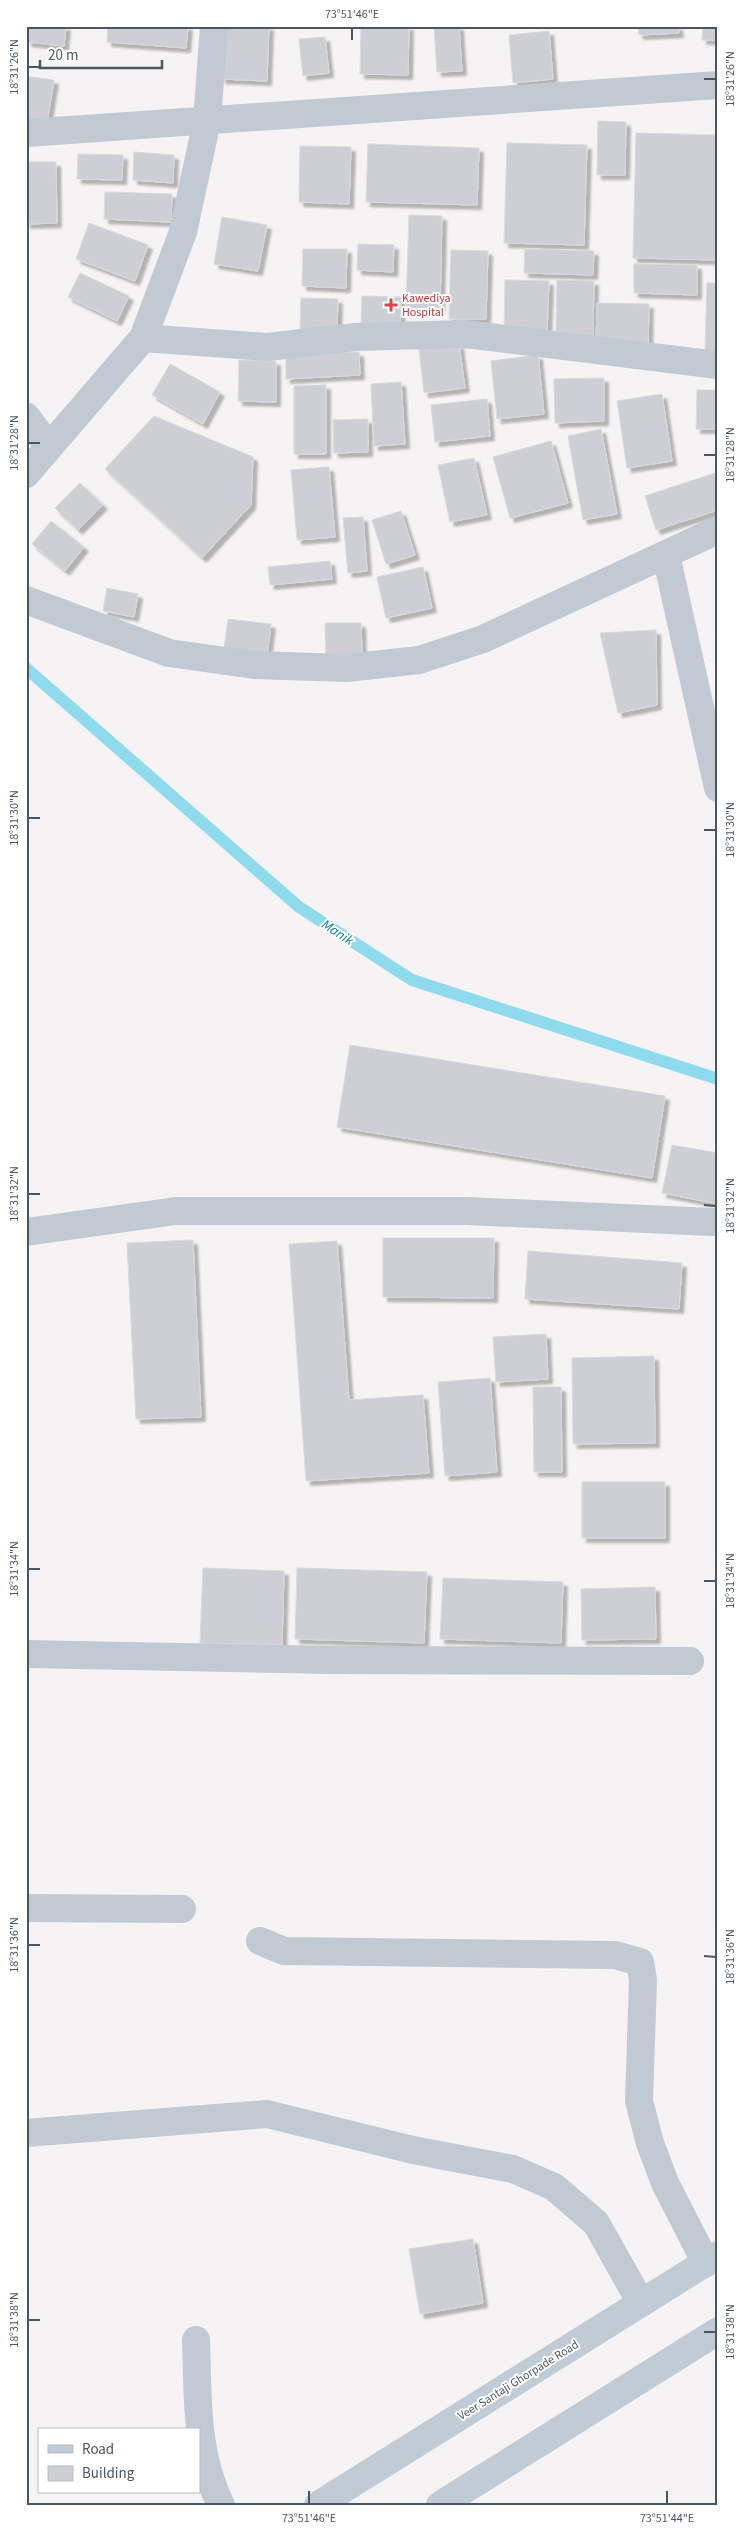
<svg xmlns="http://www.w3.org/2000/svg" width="744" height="2531" viewBox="0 0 744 2531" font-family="'Source Sans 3',sans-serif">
  <defs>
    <filter id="shadow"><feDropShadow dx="4.5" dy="4.5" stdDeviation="1" flood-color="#0004"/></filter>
  </defs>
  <rect width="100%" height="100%" fill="#f5f3f3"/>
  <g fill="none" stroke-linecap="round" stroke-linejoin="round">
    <path stroke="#90daee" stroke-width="12" d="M26,668l273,239 113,73 306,99"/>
  </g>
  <path fill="#cdcfd5" stroke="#d7d9de" filter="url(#shadow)" d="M29,26h37l-2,20 -37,-4z
    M108,26h80l-2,22 -79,-6z
    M222,26h47l-2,55 -46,-2z
    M361,26h48l-1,49 -48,-1z
    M434,26h25l3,45 -25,1z
    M638,26h40l1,7 -40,2z
    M703,26h15v14h-16z
    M549,31l4,48 -40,4 -4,-48z
    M325,37l4,36 -26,3 -4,-37z
    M26,76l28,4 -7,42 -21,-3z
    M598,121l28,1 -1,53h-28z
    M636,133l82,2v125l-85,-2z
    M507,143l80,2 -3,100 -80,-2z
    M368,144l111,4 -2,57 -111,-3z
    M300,146l51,1 -2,57 -50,-2z
    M134,152l40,3 -1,28 -40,-3z
    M78,154l45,1 -1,25 -45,-1z
    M26,162h30l1,61 -31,1z
    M105,192l67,2 -1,28 -67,-3z
    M409,215l33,1 -2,93 -34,-1z
    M222,217l45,8 -9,46 -44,-7z
    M89,223l59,22 -13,36 -59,-22z
    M358,244l36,1 -1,27 -36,-2z
    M303,249h44l-1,39 -44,-2z
    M525,249l69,2 -1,24 -69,-2z
    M451,250l37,1 -2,68h-37z
    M634,264l63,1v30l-63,-2z
    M80,273l49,23 -12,25 -49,-24z
    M505,280l44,1 -2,54 -43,-2z
    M557,280l37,1 -1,56 -37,-2z
    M707,283h11v68h-13z
    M362,296l39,1 -1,32 -39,-1z
    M301,298l37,1 -1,31h-37z
    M597,303l52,1 -1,45 -52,-1z
    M459,344l6,44 -41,5 -5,-44z
    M359,352l1,23 -74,4v-24z
    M538,355l6,59 -47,5 -6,-58z
    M239,360l37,1v41l-38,-1z
    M170,364l50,28 -17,32 -51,-29z
    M604,378v43l-49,2 -1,-44z
    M401,382l4,62 -31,2 -3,-62z
    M326,385v69h-32v-68z
    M697,390h21v39h-22z
    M662,394l10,67 -45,7 -10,-67z
    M487,399l3,37 -55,6 -4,-37z
    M154,416l99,41 -2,48 -49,53 -97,-89z
    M368,419v33l-34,1 -1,-33z
    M601,429l16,85 -34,6 -15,-84z
    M551,441l17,62 -58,15 -17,-61z
    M474,458l13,57 -37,7 -12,-57z
    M329,467l6,70 -38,3 -6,-70z
    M718,472v38l-62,20 -11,-34z
    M80,483l23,22 -25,25 -23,-22z
    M401,511l14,44 -29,9 -14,-44z
    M363,517l4,54 -19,2 -5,-55z
    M51,521l33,26 -19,24 -33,-27z
    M330,561l2,18 -62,6 -2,-18z
    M423,567l9,41 -46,10 -9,-41z
    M107,588l31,6 -4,23 -31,-6z
    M228,619l43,5 -4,31 -43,-6z
    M325,623h36l1,31 -36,1z
    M656,630l1,75 -39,8 -18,-80z
    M350,1045l315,51 -13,82 -315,-51z
    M672,1145l46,8v51l-56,-11z
    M383,1238h111l-1,60 -110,-1z
    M193,1240l8,177 -65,2 -9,-176z
    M337,1241l12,159 74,-5 6,78 -123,8 -17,-237z
    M528,1251l154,12 -3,46 -154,-10z
    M546,1334l2,45 -52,3 -3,-45z
    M654,1356l1,87 -82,1 -1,-86z
    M490,1378l7,94 -52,4 -7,-94z
    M533,1387h28l1,85h-28z
    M582,1482h83v56h-83z
    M203,1568l81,3 -2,74 -82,-2z
    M297,1568l130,4 -3,71 -129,-4z
    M443,1578l120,4 -2,61 -121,-4z
    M655,1587l1,52 -74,1 -1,-51z
    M473,2239l10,64 -63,11 -11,-65z"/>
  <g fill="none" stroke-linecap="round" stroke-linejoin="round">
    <path stroke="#c1cad2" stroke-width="28" d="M26,133l692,-48
      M143,338l124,9 89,-10 109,-3 253,31
      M26,416l23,31
      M26,474l117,-136 40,-106 24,-111 7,-95
      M666,555l52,233
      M26,600l143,53 85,12 93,3 72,-8 64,-21 235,-109
      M26,1232l150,-21h291l245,11
      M26,1654l303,6 361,1
      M26,1908l156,1
      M260,1941l24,10 331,4 25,7 3,18 -4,121 11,42 15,40 41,80
      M26,2133l241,-19 146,36 100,19 41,18 42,36 45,80
      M196,2340c2,56 -1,114 25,165"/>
    <path stroke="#c1cbd6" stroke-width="28" d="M318,2505l400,-250
      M440,2505l278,-174"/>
  </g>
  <path fill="none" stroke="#4a5661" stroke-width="2" d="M352,40v-12M28,67h12M704,79h12M28,443h12M704,455h12M28,818h12M704,830h12M28,1194h12M704,1205l12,1M28,1569h12M704,1581h12M28,1945h12M704,1956l12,1M28,2320h12M704,2332h12M309,2504v-13M667,2504v-13"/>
  <path fill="#e0444e" stroke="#fff" stroke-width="2" d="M388.5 297.5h5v5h5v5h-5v5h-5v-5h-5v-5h5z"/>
  <g text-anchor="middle" stroke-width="4" stroke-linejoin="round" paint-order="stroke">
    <g font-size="12" fill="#be3a42" stroke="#fff" text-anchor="start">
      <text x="402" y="302">Kawediya<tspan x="402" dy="14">Hospital</tspan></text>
    </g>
    <g font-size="12" fill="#4a5661" stroke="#fff">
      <text transform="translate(518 2380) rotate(-32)" y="4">Veer Santaji Ghorpade Road</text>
    </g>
    <g font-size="14" font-style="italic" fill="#0c7c9b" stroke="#fff">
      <text transform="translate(338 932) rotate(33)" y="5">Manik</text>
    </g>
  </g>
  <rect width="744" height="2531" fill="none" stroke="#ffffff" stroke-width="55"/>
  <rect x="38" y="2428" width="162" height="65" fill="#ffffff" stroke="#b7bbc0"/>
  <rect x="48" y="2445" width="25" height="8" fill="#c1cbd6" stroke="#b7bbc0"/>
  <text x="82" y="2454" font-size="15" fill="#4a5661">Road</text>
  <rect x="48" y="2466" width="25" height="15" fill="#cdcfd5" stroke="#b7bbc0"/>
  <text x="82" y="2478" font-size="15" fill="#4a5661">Building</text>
  <path d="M40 60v8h122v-8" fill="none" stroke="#4a5661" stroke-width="2.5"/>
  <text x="48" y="60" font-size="15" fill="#4a5661" stroke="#ffffff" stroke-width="4" paint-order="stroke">20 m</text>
  <rect x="28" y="28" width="688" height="2476" fill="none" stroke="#4a5661" stroke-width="2"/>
  <g font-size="12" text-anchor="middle" fill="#4a5661">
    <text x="352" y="18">73°51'46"E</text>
    <text transform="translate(14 67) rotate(-90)" y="4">18°31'26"N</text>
    <text transform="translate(730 79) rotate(-90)" y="4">18°31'26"N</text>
    <text transform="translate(14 443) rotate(-90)" y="4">18°31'28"N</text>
    <text transform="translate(730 455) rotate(-90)" y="4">18°31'28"N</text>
    <text transform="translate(14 818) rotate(-90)" y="4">18°31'30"N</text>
    <text transform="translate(730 830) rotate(-90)" y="4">18°31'30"N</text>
    <text transform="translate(14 1194) rotate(-90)" y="4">18°31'32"N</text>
    <text transform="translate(730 1206) rotate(-90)" y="4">18°31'32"N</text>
    <text transform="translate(14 1569) rotate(-90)" y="4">18°31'34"N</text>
    <text transform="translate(730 1581) rotate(-90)" y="4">18°31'34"N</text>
    <text transform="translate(14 1945) rotate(-90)" y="4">18°31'36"N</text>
    <text transform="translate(730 1957) rotate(-90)" y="4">18°31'36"N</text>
    <text transform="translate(14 2320) rotate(-90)" y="4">18°31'38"N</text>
    <text transform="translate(730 2332) rotate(-90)" y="4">18°31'38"N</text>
    <text x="309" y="2522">73°51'46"E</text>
    <text x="667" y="2522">73°51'44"E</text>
  </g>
</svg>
